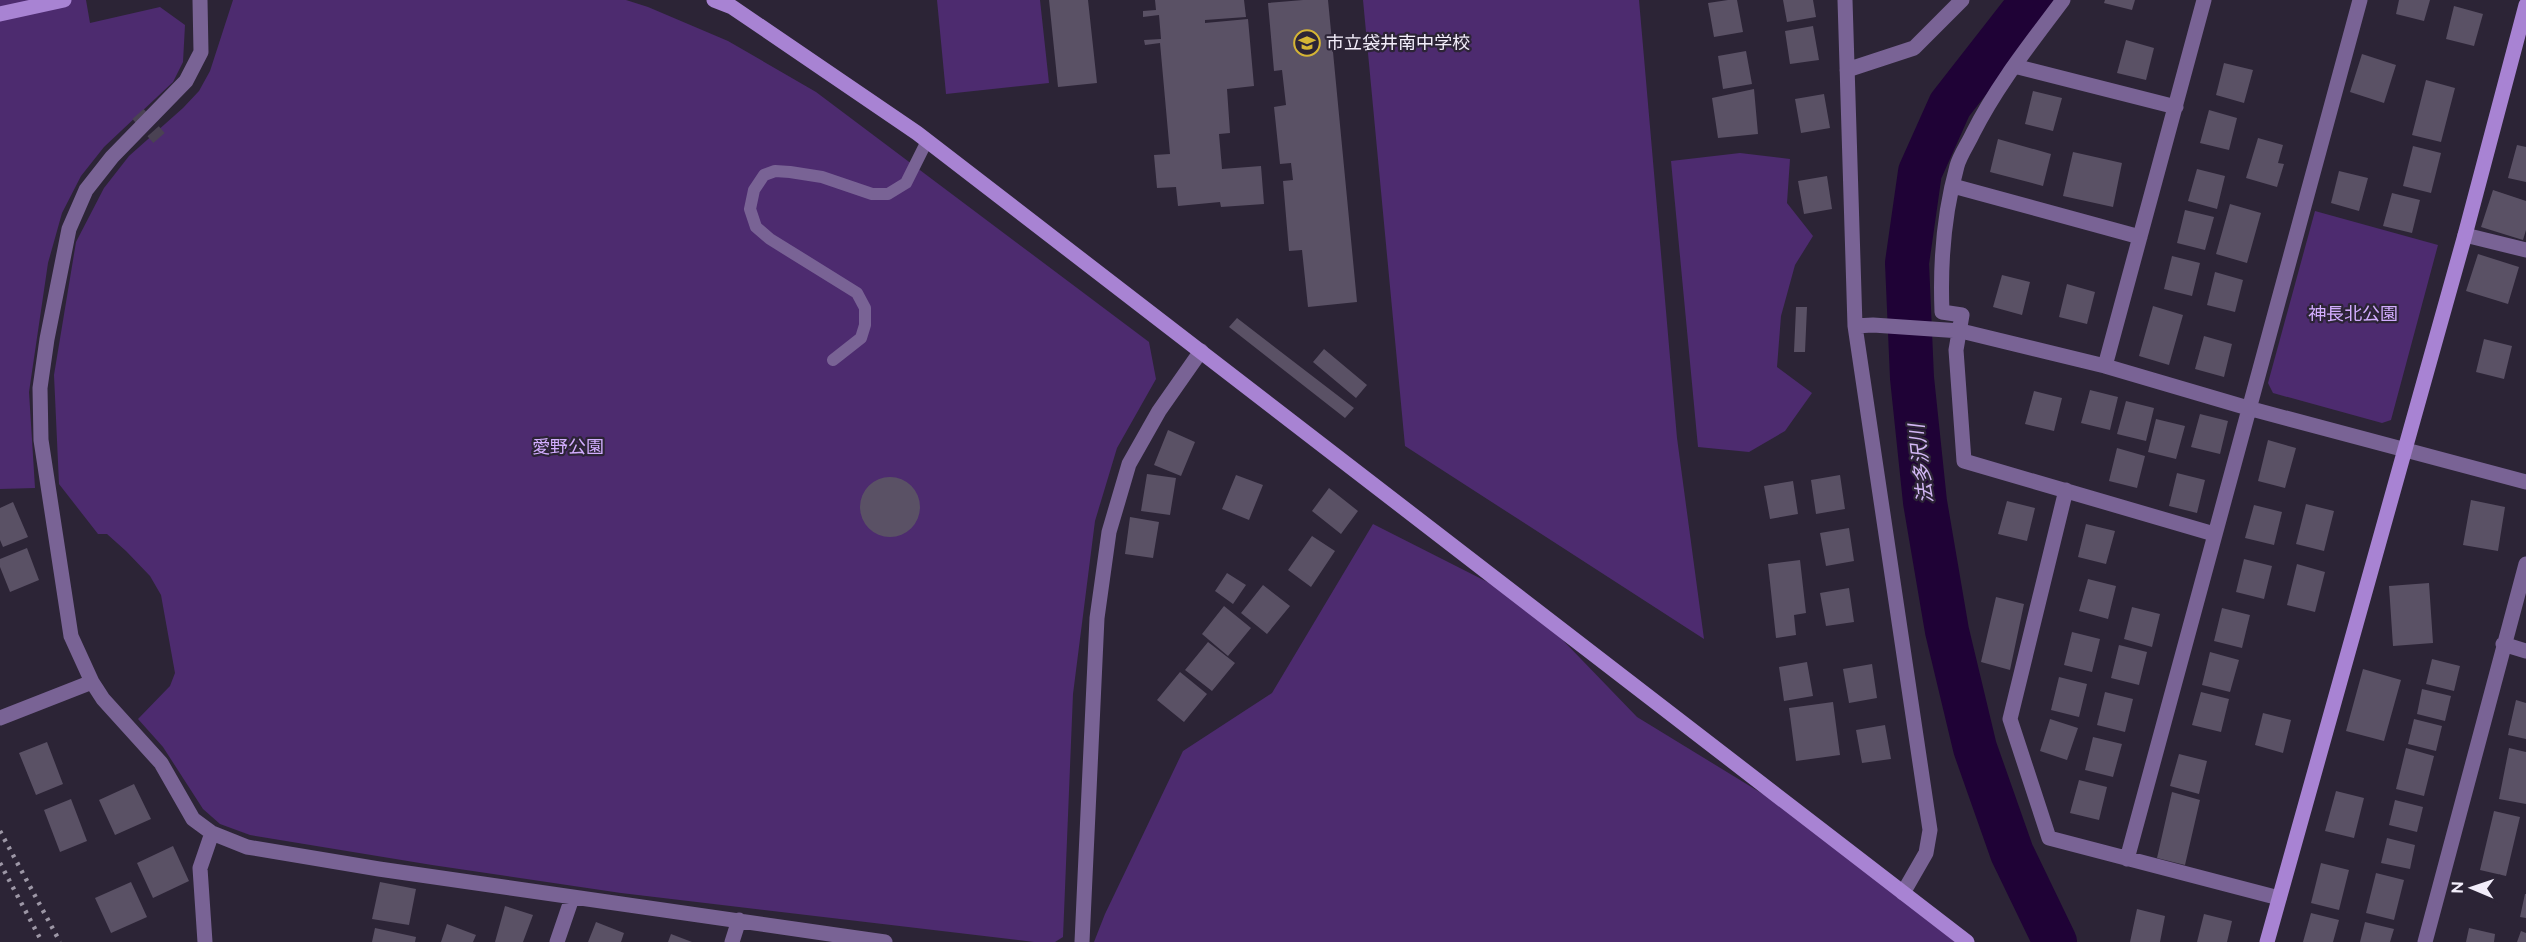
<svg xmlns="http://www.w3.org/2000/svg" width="2526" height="942" viewBox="0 0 2526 942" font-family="Raleway,'Noto Sans JP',sans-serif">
  <rect width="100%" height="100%" fill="#2c2436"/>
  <path fill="#4d2b6f" d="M0,0h86l4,23 70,-16 25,18 -2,37 -10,20 -69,65 -23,29 -19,37 -14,50 -19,129 6,96 -35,1z
    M233,0h393l22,7 80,34 88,51 333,250 7,37 -39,69 -22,73 -22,173 -10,243 -8,5h-21l-413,-49 -189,-28 -182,-30 -30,-11 -17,-15 -40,-62 -25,-28 32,-33 5,-13 -14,-78 -11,-19 -24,-25 -19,-17h-9l-39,-50 -5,-109 22,-133 28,-54 25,-32 54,-48 16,-17 11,-20z
    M937,0h103l9,83 -103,11z
    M1363,0h276l38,438 27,201 -299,-193z
    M1740,153l50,6 -3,44 26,33 -18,29 -14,51 -4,51 35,26 -27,38 -36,21 -51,-5 -27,-286z
    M2315,211l123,34 -47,175 -9,3 -109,-30 -5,-10z
    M1373,524l152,77 112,116 188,115 142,110h-873l11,-28 78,-163 89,-58z"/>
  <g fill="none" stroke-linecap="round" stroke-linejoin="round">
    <path stroke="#1f0236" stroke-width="44" d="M2032,0l-82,105 -30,67 -13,91 5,115 13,124 22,129 28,117 37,105 43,89"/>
  </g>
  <path fill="#5a5165" d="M1049,0h39l9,83 -39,4z
    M1155,0h89l2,17 -41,3v3l43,-4 6,67 -27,3 3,44 -11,1 3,35 39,-3 3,38 -43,3 -1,-5 -42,4 -2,-19 -19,1 -3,-33 16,-1 -10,-111 -15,2 -1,-5 17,-1 -2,-24 -16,2v-6l13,-1z
    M1303,0h25l29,302 -49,5 -6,-57 -13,1 -6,-70 10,-1 -2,-17 -11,1 -6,-57 12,-2 -4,-35 -8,1 -6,-68z
    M1728,0h9l6,32 -29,5 -6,-34z
    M1783,0h30l3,17 -29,5z
    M2105,0h30l-3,10 -28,-7z
    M2399,0h31l-6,21 -28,-7z
    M2454,6l29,8 -9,32 -28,-7z
    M1813,26l6,34 -29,4 -5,-33z
    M2126,40l28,8 -8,32 -29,-7z
    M1746,51l6,33 -29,5 -5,-33z
    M2362,54l34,11 -12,38 -34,-11z
    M2224,63l29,7 -9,33 -28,-8z
    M2426,80l29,8 -14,54 -29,-7z
    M1754,89l4,45 -40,4 -6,-40z
    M2033,91l29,7 -9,33 -28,-7z
    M1824,94l6,34 -29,5 -6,-34z
    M2209,110l28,8 -8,32 -29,-7z
    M2258,138l25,7 -5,18 6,1 -7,23 -31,-9z
    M1998,139l53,15 -8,32 -53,-14z
    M2517,145l9,2v35l-18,-4z
    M2413,146l28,7 -10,40 -28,-7z
    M2073,152l49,11 -9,44 -50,-11z
    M2197,169l28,7 -8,33 -29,-8z
    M2339,171l29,7 -9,33 -28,-8z
    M1827,176l5,33 -28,5 -6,-33z
    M2493,190l33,11v29l-3,10 -42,-13z
    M2392,193l28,7 -8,33 -29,-7z
    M2230,204l31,9 -14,50 -31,-9z
    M2185,210l29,7 -9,33 -28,-7z
    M2478,254l41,13 -11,37 -42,-13z
    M2172,256l28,7 -8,33 -28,-7z
    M2215,272l28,8 -8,32 -28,-7z
    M2002,275l28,7 -8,33 -29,-8z
    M2067,284l28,8 -8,32 -28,-7z
    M2153,306l30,9 -14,50 -30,-9z
    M1796,307h11l-2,45h-11z
    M1237,318l117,90 -9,10 -116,-91z
    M2204,336l28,8 -8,33 -29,-8z
    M2484,339l28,7 -8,33 -28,-7z
    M1324,349l43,36 -11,13 -43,-36z
    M2090,390l28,7 -8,33 -29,-7z
    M2034,391l28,7 -8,33 -29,-7z
    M2126,401l28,7 -8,33 -29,-7z
    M2200,414l28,7 -8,33 -29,-7z
    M2156,419l29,7 -9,33 -28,-7z
    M1168,430l27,12 -14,34 -27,-11z
    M2268,440l28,8 -11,40 -27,-7z
    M2117,448l28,8 -8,32 -28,-7z
    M2177,473l28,7 -8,33 -28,-7z
    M1147,474l29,4 -6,37 -29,-4z
    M1236,475l27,10 -14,35 -27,-11z
    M1840,475l5,34 -29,5 -5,-34z
    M860 507a30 30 0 1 1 60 0a30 30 0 1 1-60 0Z
    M1793,481l5,33 -28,5 -6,-33z
    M1329,488l29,23 -17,23 -29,-23z
    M2471,500l34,7 -7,44 -35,-6z
    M2007,501l28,7 -8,33 -29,-7z
    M13,502l15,35 -25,10 -3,-7v-32z
    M2306,504l28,7 -10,40 -28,-7z
    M2254,505l28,7 -8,33 -29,-7z
    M1130,517l29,5 -6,36 -28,-4z
    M2086,524l29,7 -9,33 -28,-7z
    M1849,528l5,33 -28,5 -6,-33z
    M1312,536l23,15 -24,36 -23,-17z
    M27,548l12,32 -29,12 -10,-25v-8z
    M2244,559l28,7 -8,33 -28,-7z
    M1800,560l6,53 -12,2 2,20 -20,3 -8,-74z
    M2297,564l28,8 -10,40 -28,-7z
    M1227,573l19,12 -13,19 -18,-13z
    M2088,579l28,7 -8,33 -29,-8z
    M2429,583l4,60 -40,3 -4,-60z
    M1263,585l27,21 -23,28 -26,-21z
    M1849,588l5,34 -28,4 -6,-33z
    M1996,597l28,7 -14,66 -29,-8z
    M1224,606l27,22 -23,28 -26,-22z
    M2132,607l28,7 -8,33 -28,-8z
    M2222,608l28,7 -8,33 -28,-7z
    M2072,632l28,7 -8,33 -28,-7z
    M1208,642l27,21 -23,28 -27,-21z
    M2119,645l28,7 -8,33 -28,-7z
    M2210,652l29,8 -9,32 -28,-7z
    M2432,659l28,7 -6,25 -28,-7z
    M1807,662l6,34 -29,5 -5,-34z
    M1872,664l5,34 -28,5 -6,-34z
    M2363,669l38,11 -17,61 -38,-10z
    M1180,672l27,22 -23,28 -27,-22z
    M2059,677l28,7 -8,33 -28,-7z
    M2422,689l29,7 -6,25 -28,-7z
    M2105,692l28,7 -8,33 -28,-7z
    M2201,692l28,7 -8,33 -29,-7z
    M2516,700l10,3v36l-18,-4z
    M1833,702l7,53 -44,6 -7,-53z
    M2263,713l28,7 -8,33 -28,-8z
    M2050,719l28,9 -11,32 -27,-9z
    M2414,719l28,7 -6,25 -28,-7z
    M1885,725l6,34 -29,4 -6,-33z
    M2093,737l29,7 -9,33 -28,-7z
    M47,742l16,42 -27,11 -17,-42z
    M2406,748l28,8 -10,40 -28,-7z
    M2509,748l17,4v52l-27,-5z
    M2179,754l28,7 -8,33 -29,-8z
    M2079,780l28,7 -8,33 -29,-7z
    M134,784l17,35 -36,16 -16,-35z
    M2336,791l28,7 -10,40 -29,-7z
    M2172,792l28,8 -15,65 -28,-7z
    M71,799l16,42 -27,11 -16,-42z
    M2395,800l28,7 -6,25 -28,-7z
    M2494,811l26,6 -14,59 -26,-6z
    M2387,838l28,7 -5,24 -29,-6z
    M173,846l16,35 -36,17 -16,-35z
    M2321,863l28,7 -10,40 -28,-7z
    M2376,873l28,7 -10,40 -28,-7z
    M131,882l16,35 -36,16 -16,-35z
    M380,882l36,7 -7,36 -37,-6z
    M2525,894h1v24l-6,-1z
    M505,906l28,9 -10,27h-28z
    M2137,909l28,7 -5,26h-30z
    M2311,913l28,7 -6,22h-30z
    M2204,914l28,7 -5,21h-30z
    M596,922l28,11 -3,9h-33z
    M2365,922l29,7 -4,13h-30z
    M447,924l29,11 -3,7h-32z
    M375,928l41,9 -1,5h-43z
    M2469,928l26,6 -1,8h-28z
    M2521,931l5,2v9h-9z
    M671,934l21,8h-24z"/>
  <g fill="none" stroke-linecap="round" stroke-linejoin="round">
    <path stroke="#4a4253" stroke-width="15" stroke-dasharray="15 8" stroke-linecap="butt" d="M138,114l21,24"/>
    <path stroke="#796395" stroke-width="12" d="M833,360l28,-22 4,-13v-17l-8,-15 -87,-54 -14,-12 -6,-18 4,-19 10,-15 11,-4 15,1 32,5 50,17h16l18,-11 21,-42"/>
    <path stroke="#796395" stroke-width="15" d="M200,0l1,52 -15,29 -74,76 -26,33 -17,39 -22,110 -7,49 1,52 30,196 21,46 11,17 58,64 32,56 19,14 35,14 132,22 506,73
      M1845,0l10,326 75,504 -4,23 -23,40
      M2063,0c-32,43 -66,85 -90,133 -5,11 -13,22 -16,33 -13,47 -17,97 -15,146l20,3 -6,35 8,111 250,73
      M2014,66l162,41
      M1847,70l67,-22 48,-48
      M1953,186l187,51
      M2465,235l61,15
      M1855,326l18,-1 88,6 144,35 143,42 278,74
      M2105,366l99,-366
      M2066,490l-56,229 39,119 230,60
      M2503,644l23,7
      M0,718l92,-36
      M2127,859l233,-859
      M205,942l-5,-74 12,-35
      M557,942l15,-44
      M732,942l7,-22
      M1082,942l15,-324 12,-86 20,-68 30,-53 42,-60
      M2425,942l101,-378"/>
    <path stroke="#a883d3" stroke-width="15" d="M714,0l18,7 185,126 1050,809
      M0,14l64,-14
      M2267,942l198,-707 61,-230"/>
    <path stroke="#9d97a6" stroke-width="4.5" stroke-dasharray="3 6" stroke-linecap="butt" d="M0,831l60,111
      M0,863l42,79"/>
  </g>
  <defs>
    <g id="school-ring" transform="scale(1.35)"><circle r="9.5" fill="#2c2436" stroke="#d5b535" stroke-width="1.5"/><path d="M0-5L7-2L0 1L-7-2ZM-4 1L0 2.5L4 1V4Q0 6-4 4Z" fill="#d5b535"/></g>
  </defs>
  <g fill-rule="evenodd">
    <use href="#school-ring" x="1307" y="43"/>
  </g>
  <g text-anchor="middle" stroke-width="4.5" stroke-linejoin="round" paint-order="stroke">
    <g font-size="18" fill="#f2edfa" stroke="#2c2436" text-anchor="start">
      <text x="1326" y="49">市立袋井南中学校</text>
    </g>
    <g font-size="18" fill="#d2adfe" stroke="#2c2436">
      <text x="2353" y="320">神長北公園</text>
      <text x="568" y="453">愛野公園</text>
    </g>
    <g font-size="20" font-style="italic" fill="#d2b7f4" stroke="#2c2436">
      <text transform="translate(1921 464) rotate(-97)" y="7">法多沢川</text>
    </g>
  </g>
  <g transform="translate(2472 888) rotate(272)" stroke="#2c2436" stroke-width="4.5" paint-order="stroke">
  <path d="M0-4.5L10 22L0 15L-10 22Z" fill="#f2edfa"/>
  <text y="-9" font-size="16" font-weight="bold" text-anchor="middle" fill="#f2edfa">N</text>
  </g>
</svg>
